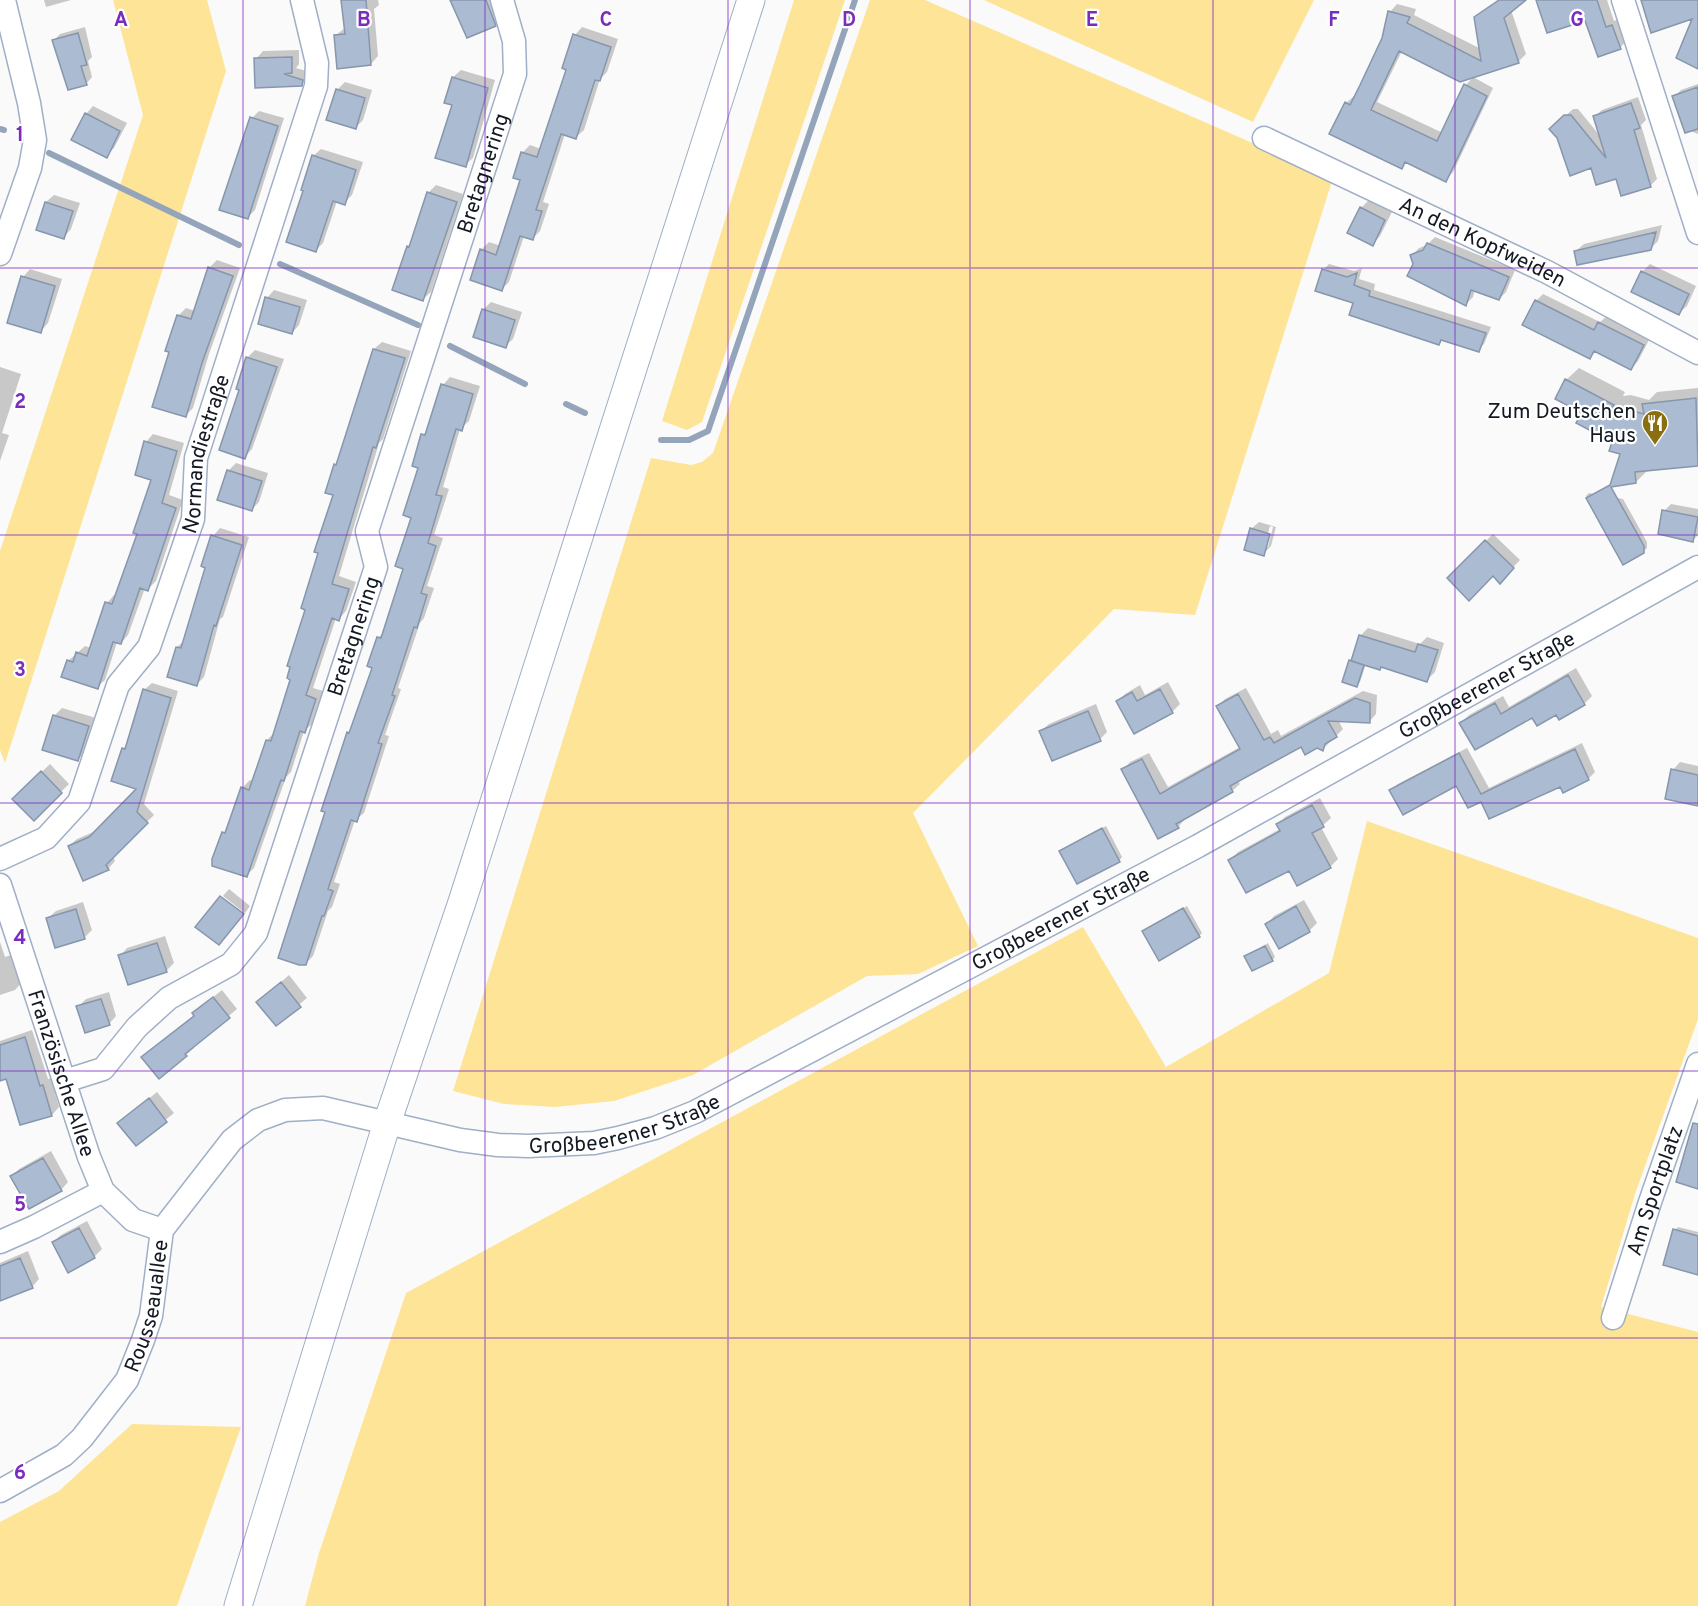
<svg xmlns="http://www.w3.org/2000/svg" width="1698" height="1606" viewBox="0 0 1698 1606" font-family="Overpass,sans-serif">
  <rect width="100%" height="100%" fill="#fafafa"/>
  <path fill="#fee497" d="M113,0h94l19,71 -221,692 -5,-13v-199l143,-436z
    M794,0h51l-143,422 -15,8 -25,-9z
    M870,0h55l408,178 -138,437 -81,-6 -201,204 65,133 -60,28 -51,2 -174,99 -79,26 -59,6 -51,-3 -51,-13 198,-633 40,7 11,-3 11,-9z
    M984,0h330l-61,122z
    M1367,821l331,117v81l-62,172 -35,116 97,25v274h-1393l14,-53 87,-260 677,-366 83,140 163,-94z
    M132,1424l109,3 -64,179h-177v-84l59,-31z"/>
  <path fill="#0003" fill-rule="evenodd" d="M44,0h27l-25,7z
    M342,0h36l1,5 -5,4 4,47 -7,8 -36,-28 10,-8z
    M452,0h44l6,17 -7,8z
    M1498,0h26l-13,10 15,44 -8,8 -58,19 -58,-30 -25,51 66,31 23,-48 7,-8 20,11 -40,84 -8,8 -38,-18 -6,5 -55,-64 8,-7 2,1 28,-58 6,-27 7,-8 19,5 -2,6 67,34 -5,-31z
    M1538,0h69l7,21 6,-2 7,21 -7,8 -34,-29z
    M85,27l7,30 -4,4 4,16 -6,7 -32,-44 6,-6z
    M582,27l36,12 -11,33 -7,7 -16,51 -8,7 -11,-3 -22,68 6,2 -9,27 -7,7 -9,-2 -15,46 -7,7 -21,-39 8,-8 12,4 20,-67 1,-26 8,-8 11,4 27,-80 7,-34z
    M299,50v14l-3,4 14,4 -1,5 -8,8 -45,-26 7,-8z
    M461,70l34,10 -22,78 -8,7 -12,-88z
    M345,82l27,8 -9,30 -7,7 -19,-37z
    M1698,84v50l-13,-5 -11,-32 7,-7z
    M1638,97l8,23 -5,5 16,54 -7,7 -33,-9 -25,-10 -41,-38 22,-20h5l23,28 -6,-21 7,-6z
    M93,106l34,17 -13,25 -8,8 -20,-42z
    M259,111l25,7 -29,92 -7,7 4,-99z
    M321,149l42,13 -11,33 -8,8 -7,-2 -14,42 -8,8 -10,-61 8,-34z
    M436,185l27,9 -32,98 -8,7 -14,-52 3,-3 16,-51z
    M54,195l26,8 -9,26 -7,8 -26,-8 8,-27z
    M1369,200l23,12 -12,24 -8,8 -11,-36z
    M1662,225l-4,16 -8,8 -74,2 8,-7z
    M1435,237l80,33 -9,22 -7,7 -24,-10 -2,8 -7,7 -51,-40 -3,-9 7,-7 8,-3z
    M217,260l23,8 -31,86 -16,54 -7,7 -15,-64 7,-35 8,-8 9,3 14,-43z
    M1329,264l25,7 8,-3 -3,11 16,5 -1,6 117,37 -7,17 -6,6 -35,-11 -4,5 -116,-74z
    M1650,264l46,22 -9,20 -8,7 -37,-41z
    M30,269l32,10 -14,44 -7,8 -18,-54z
    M274,290l33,10 -8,25 -7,8 -25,-35z
    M1543,294l57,28 7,-6 43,22 -12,23 -7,8 -35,-18 -6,6 -54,-56z
    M491,302l31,10 -9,27 -8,7 -22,-36z
    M382,342l29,9 -28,88 -4,4 -40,133 17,6 -10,29 -7,8 -3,-1 -23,70 10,3 -11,33 -8,7 -13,41 -5,5 -32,91 -8,8 -23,-43 6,-6 13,-39 8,-8 4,1 13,-41 8,-8 17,-53 43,-185 -8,-2 8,-27 4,-4 35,-112z
    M255,350l29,9 -32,90 -7,8 -4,-68 6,-31z
    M0,367l21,7 -19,59 7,2 -9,26z
    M1579,368l46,24 -2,4 8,-1 18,5 8,-8 41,-4v76l-49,5 -13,13 -14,-29 -8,-11 -30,-30 -18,-32z
    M450,377l30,9 -11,35 -9,8 -17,58 6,2 -15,46 9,3 -16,48 7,2 -10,30 -4,5 -22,65 3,1 -16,46 4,1 -25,77 -9,7 -21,62 6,2 -8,23 -4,4 -15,45 -8,8 22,-153 21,-78 3,-3 23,-63 4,-29 7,-7 20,-63 18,-133 6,-6 14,-44z
    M153,434l31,9 -15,52 14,5 -27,81 -8,8 -3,-1 -17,47 -7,8 -4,-1 -12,38 -8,7 -29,-26 17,-15 6,2 16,-45 7,-8 3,1 22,-63 14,-54 -7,-37z
    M236,463l32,10 -9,29 -8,8 -32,-11 10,-29z
    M1589,493l34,6 24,43v6l-4,4 -19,11 -38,-67z
    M1671,504l27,5v26l-5,5 -29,-29z
    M1259,522l17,5 -5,19 -8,8 -12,-25zM1270,526l3,1 -5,20h-4z
    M220,528l29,9 -26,80 -3,2 -16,58 -7,7 -20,-37 8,-7 22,-73 6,-31z
    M1493,534l27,26 -20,21 -7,-7 -44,4z
    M1368,628l52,16 7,-7 17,6 -9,29 -8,8 -45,-14 -16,-2 -6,18 -3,3 -7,-24 4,-3 6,-22z
    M1576,668l16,28 -8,8 -27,9 -96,10 8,-8 34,-19 6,11z
    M1168,682l12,22 -8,8 -54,-11 7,-7 15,-9 5,10z
    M152,683l26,8 -34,113 10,11 -41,41 2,5 -7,8 -39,-23 8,-7 21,-9 40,-42 -15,-39 4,-4 17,-55z
    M1246,688l25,46 7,-4 3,6 82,-45 14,4 -1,19 -7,8 -31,-2 5,9 -20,20 -22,-4 -64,35 3,4 -8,7 -48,27 1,1 -7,8 -55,-57 7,-8 19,-9 19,34 72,-40 -22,-41 7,-7z
    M1096,704l11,28 -7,7 -59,-8 8,-7z
    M62,708l34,10 -10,34 -8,7 -24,-43z
    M1582,743l13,29 -7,7 -106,21 -26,-16 -65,7 7,-7 69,-36 22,40z
    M1680,762l18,4v38l-25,-34z
    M50,764l19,20 -35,34 -20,-19z
    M1320,798l11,20 -10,9 17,32 -8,8 -40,2 -60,-9 8,-8 42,-23 -2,-5 7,-7z
    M1106,826l16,31 -3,4 -58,-10z
    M229,889l21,17 -5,7 -22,-17z
    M1304,900l13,23 -8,8 -29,16 -13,-23 7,-8z
    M83,902l9,28 -8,8 -36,-20 8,-7z
    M1187,906l15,27 -3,3 -55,-4z
    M165,936l9,27 -8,8 -46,-15 7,-8z
    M0,942l5,15 9,-3 8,28 -7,8 -15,5z
    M1268,943l7,14 -3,3 -26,-4z
    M289,975l18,23 -31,26 -18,-22z
    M222,990l15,19 -44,37 1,2 -8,7 -43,2 52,-42 7,-9z
    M109,992l7,24 -7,8 -31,-17 8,-8z
    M32,1030l16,49 3,-1 8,29 -7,8 -45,-38 -7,2v-38z
    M157,1092l17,21 -38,31 -17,-21z
    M51,1151l17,31 -7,8 -49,-13 7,-8z
    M87,1221l15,28 -8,8 -25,14 -16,-29 8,-7z
    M1678,1227l20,5v41l-23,-43z
    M28,1251l11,28 -7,8 -32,13v-37z"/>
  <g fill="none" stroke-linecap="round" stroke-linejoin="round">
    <path stroke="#94a4bb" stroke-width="6" d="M0,129l4,1
      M49,153l190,92
      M280,264l138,61
      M450,346l75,38
      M566,404l19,9
      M661,440h28l19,-9 147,-431"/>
  </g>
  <path fill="#abbbd2" stroke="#8696ac" stroke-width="1.5" d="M341,0h25l5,65 -34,4 -3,-34 11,-1z
    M450,0h36l10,26 -29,12z
    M1499,0h27l-22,18 15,45 -59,19 -61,-31 -28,59 66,31 27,-57 23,12 -41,86 -41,-20 -3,7 -73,-35 16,-32 5,3 10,-20 22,-47 6,-27 22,6 -3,6 74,38 -7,-44z
    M1536,0h61l9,27 6,-2 9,24 -23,8 -13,-36 -38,12z
    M1641,0h57v69l-22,-11 16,-39 -41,14z
    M78,33l9,32 -6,1 6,19 -19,5 -16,-50z
    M573,34l38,13 -11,34 -5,-1 -19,59 -15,-5 -25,76 6,1 -9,29 -13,-4 -18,55 -32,-11 10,-31 16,6 24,-75 -7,-2 8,-26 16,5 29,-87 -4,-2z
    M292,57v16l-8,1 19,6 -1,6 -47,2 -1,-30z
    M452,77l36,11 -22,79 -31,-9 17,-53 -8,-2z
    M1698,87v42l-13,4 -13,-37z
    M336,89l29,9 -9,31 -30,-9z
    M1631,103l9,25 -6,2 17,57 -30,9 -5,-17 -20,6 -5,-17 -21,8 -13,-38 -8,-9 15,-14h7l35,43 -13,-42z
    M85,113l35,18 -13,27 -36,-18z
    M250,117l28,9 -30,93 -29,-9z
    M312,155l44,15 -11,35 -12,-4 -17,51 -30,-10 17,-51 -2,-1z
    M427,192l30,10 -34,99 -31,-11 15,-44 2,1z
    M45,202l28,9 -9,28 -28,-9z
    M1360,207l25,13 -12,26 -26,-13z
    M1656,232l-5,18 -74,15 -3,-14z
    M1427,243l82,34 -10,23 -28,-10 -5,16 -59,-30 6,-12 -3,-9 13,-5z
    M208,267l25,9 -31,87 -16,54 -34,-10 17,-55 -4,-1 12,-36 14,4z
    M1322,269l25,8 10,-4 -3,12 16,6 -1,5 117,37 -7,19 -38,-12 -2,5 -90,-30 4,-12 -38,-12z
    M1641,271l48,23 -10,21 -48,-23z
    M21,276l34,10 -14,47 -34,-10z
    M265,297l35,10 -8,27 -34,-10z
    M1535,300l59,30 4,-8 46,23 -13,25 -37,-19 -4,8 -68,-34z
    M482,309l33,11 -9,28 -33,-11z
    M373,349l32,9 -29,90 -3,-1 -41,137 17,5 -10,32 -7,-3 -26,77 10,4 -11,34 -5,-2 -16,50 -3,-1 -34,97 -35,-11v-7l10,-27 3,1 16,-46 8,3 17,-50 5,1 19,-61 -3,-2 3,-11 -3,-1 18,-56 -4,-2 17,-55 -4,-1 19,-57 -8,-2 9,-29 2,1z
    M246,357l31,10 -32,92 -26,-9 20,-60 -3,-1z
    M1565,379l49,26 -2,2h6l26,7 -2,-10 54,-6 2,68 -63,6 1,11 -25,4 33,59v7l-21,12 -37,-67 24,-13 10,-31 -11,-3 3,-9 -36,-19 6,-10 -27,-14z
    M441,384l32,10 -11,37 -6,-2 -20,66 6,1 -14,47 8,3 -15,47 6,2 -10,33 -3,-1 -22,68 3,1 -17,47 4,1 -25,78 -6,-2 -23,69 5,2 -9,25h-2l-16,49h-7l-21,-7 47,-146 -4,-1 9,-27 17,-52 2,1 23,-65 -5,-2 10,-29 4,1 22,-69 -8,-3 16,-48 -8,-3 15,-47 -6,-2 9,-32 4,1z
    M144,441l33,10 -15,52 14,5 -28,83 -8,-3 -19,56 -8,-2 -15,47 -37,-12 6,-17 6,2 3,-10 11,4 18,-54 7,2 25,-70 -4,-1 18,-53 -16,-5z
    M227,470l35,11 -10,30 -35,-11z
    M1662,510l36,7 -5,25 -35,-8z
    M1250,528l20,6 -6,22 -20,-6z
    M211,535l31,10 -26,81 -2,-1 -17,61 -30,-9 9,-30 5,1 24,-80 -4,-2z
    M1485,540l29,28 -14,16 -7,-8 -24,25 -22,-23z
    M1359,635l56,17 3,-8 20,6 -11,32 -46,-15 -1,3 -29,-9z
    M1349,660l15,5 -7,22 -15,-5z
    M1568,675l17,30 -26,15 -3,-5 -19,11 -5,-8 -57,32 -16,-27 36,-20 6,11z
    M143,689l28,9 -34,114 11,11 -42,42 3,5 -26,11 -15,-35 21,-9 47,-48 -25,-8 11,-33 3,1z
    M1160,689l13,24 -39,21 -18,-33 16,-9 5,9z
    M1238,694l26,46 6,-3 4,6 81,-45 15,5v20l-42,-2 9,16 -12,7 -2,7 -6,-3 -12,7 -4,-8 -71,39 3,6 -57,32 3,4 -21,11 -37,-70 21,-10 18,35 80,-45 -24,-43z
    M1088,711l13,30 -49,20 -13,-30z
    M53,715l36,11 -11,35 -36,-11z
    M1575,749l14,31 -26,13 -3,-6 -71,32 -8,-17 -13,6 -12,-22 -53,29 -14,-25 70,-37 22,41z
    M1671,769l27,6v31l-33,-7z
    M41,771l21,22 -28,28 -22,-22z
    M1312,805l12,22 -12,6 19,35 -34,18 -8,-15 -43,22 -18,-33 52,-29 -4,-7z
    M1102,828l18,34 -43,22 -18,-33z
    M220,896l24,18 -25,31 -24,-18z
    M1296,906l14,26 -31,17 -14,-25z
    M1183,908l17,29 -41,24 -17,-30z
    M76,909l9,30 -30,9 -9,-30z
    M157,943l10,29 -39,13 -10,-30z
    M1265,946l8,15 -21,10 -8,-15z
    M281,982l20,25 -25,19 -20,-24z
    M213,997l17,21 -45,36 2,2 -28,23 -18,-22 53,-41 -2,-3z
    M101,999l9,26 -25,8 -9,-27z
    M25,1037l15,49 3,-1 9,31 -32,9 -14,-46 -6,2v-36z
    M149,1098l18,24 -31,24 -19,-23z
    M1693,1123l5,1v65l-22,-7z
    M43,1158l19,33 -33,18 -19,-33z
    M79,1228l16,30 -27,15 -16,-31z
    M1673,1229l25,7v39l-35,-10z
    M20,1258l13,30 -33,13v-35z"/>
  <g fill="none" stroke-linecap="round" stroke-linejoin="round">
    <g stroke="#9fafc6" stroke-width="25">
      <g id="minor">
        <path d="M1623,0l75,233"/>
        <path id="s1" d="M1264,138l283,134 151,81"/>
        <path d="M0,254l30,-86 5,-28 -6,-37 -25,-103"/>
        <path id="s2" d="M0,859l46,-21 33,-36 39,-117 31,-38 44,-128 3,-61 120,-372 1,-23 -15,-63"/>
        <path id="s3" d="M0,885l89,272 14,34 30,29 29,10"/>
        <path id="s4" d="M65,1081l38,-12 34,-42 32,-29 62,-34 25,-31 120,-366 -9,-36 148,-457 -1,-33 -12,-41"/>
        <path d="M0,1242l34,-15 69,-36"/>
        <path id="s5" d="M1613,1318l37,-116 48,-138"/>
        <path id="s6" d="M0,1491l64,-36 18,-17 45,-58 16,-40 8,-24 11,-86 70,-90 26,-20 27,-10 38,-2 137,32 38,5 30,1 66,-3 24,-5 37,-10 40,-16 503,-266 500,-279"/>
      </g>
    </g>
    <g stroke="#9fafc6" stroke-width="29">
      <path id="major" d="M238,1606l149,-483 75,-221 289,-902"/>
    </g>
    <use href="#minor" stroke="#fff" stroke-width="22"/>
    <use href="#major" stroke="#fff" stroke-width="27"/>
  </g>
  <path fill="none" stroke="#7b2cbf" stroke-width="1.5" stroke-opacity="0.55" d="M243,0v1606M485,0v1606M728,0v1606M970,0v1606M1213,0v1606M1455,0v1606M0,268h1698M0,535h1698M0,803h1698M0,1071h1698M0,1338h1698"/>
  <defs>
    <g id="restaurant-pin" transform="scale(1.35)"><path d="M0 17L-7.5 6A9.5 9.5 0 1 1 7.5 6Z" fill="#896f10" stroke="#fff"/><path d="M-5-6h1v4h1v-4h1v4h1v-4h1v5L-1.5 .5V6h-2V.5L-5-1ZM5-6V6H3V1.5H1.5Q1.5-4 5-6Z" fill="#fff"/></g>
  </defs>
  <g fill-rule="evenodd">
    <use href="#restaurant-pin" x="1655" y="423"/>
  </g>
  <g text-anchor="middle" stroke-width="4.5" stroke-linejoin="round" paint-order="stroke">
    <g font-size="21" fill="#131922" stroke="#fff">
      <text dy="7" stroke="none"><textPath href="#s4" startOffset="1046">Bretagnering</textPath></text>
      <text dy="7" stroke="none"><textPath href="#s1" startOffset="242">An den Kopfweiden</textPath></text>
      <text dy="7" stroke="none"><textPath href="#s2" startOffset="474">Normandiestraße</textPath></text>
      <text dy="7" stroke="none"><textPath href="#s4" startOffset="560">Bretagnering</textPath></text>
      <text dy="7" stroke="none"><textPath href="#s6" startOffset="1821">Großbeerener Straße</textPath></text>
      <text dy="7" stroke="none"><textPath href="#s6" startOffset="1335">Großbeerener Straße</textPath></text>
      <text dy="7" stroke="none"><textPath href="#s3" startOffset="198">Französische Allee</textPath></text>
      <text dy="7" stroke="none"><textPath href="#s6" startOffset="849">Großbeerener Straße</textPath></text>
      <text dy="7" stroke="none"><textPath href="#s5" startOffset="134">Am Sportplatz</textPath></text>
      <text dy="7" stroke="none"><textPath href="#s6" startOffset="249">Rousseauallee</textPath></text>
    </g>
    <g font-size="21" fill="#131922" stroke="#fff" text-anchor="end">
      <text x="1636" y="418">Zum Deutschen<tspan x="1636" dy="24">Haus</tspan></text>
    </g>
  </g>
  <g font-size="20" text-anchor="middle" font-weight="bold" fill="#7b2cbf" stroke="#fff" stroke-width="4.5" stroke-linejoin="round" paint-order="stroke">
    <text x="121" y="26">A</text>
    <text x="364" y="26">B</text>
    <text x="606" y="26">C</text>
    <text x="849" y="26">D</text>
    <text x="1092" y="26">E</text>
    <text x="1334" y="26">F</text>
    <text x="1577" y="26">G</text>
    <text x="20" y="141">1</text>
    <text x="20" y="408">2</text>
    <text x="20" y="676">3</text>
    <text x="20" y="944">4</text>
    <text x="20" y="1211">5</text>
    <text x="20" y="1479">6</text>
  </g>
</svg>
